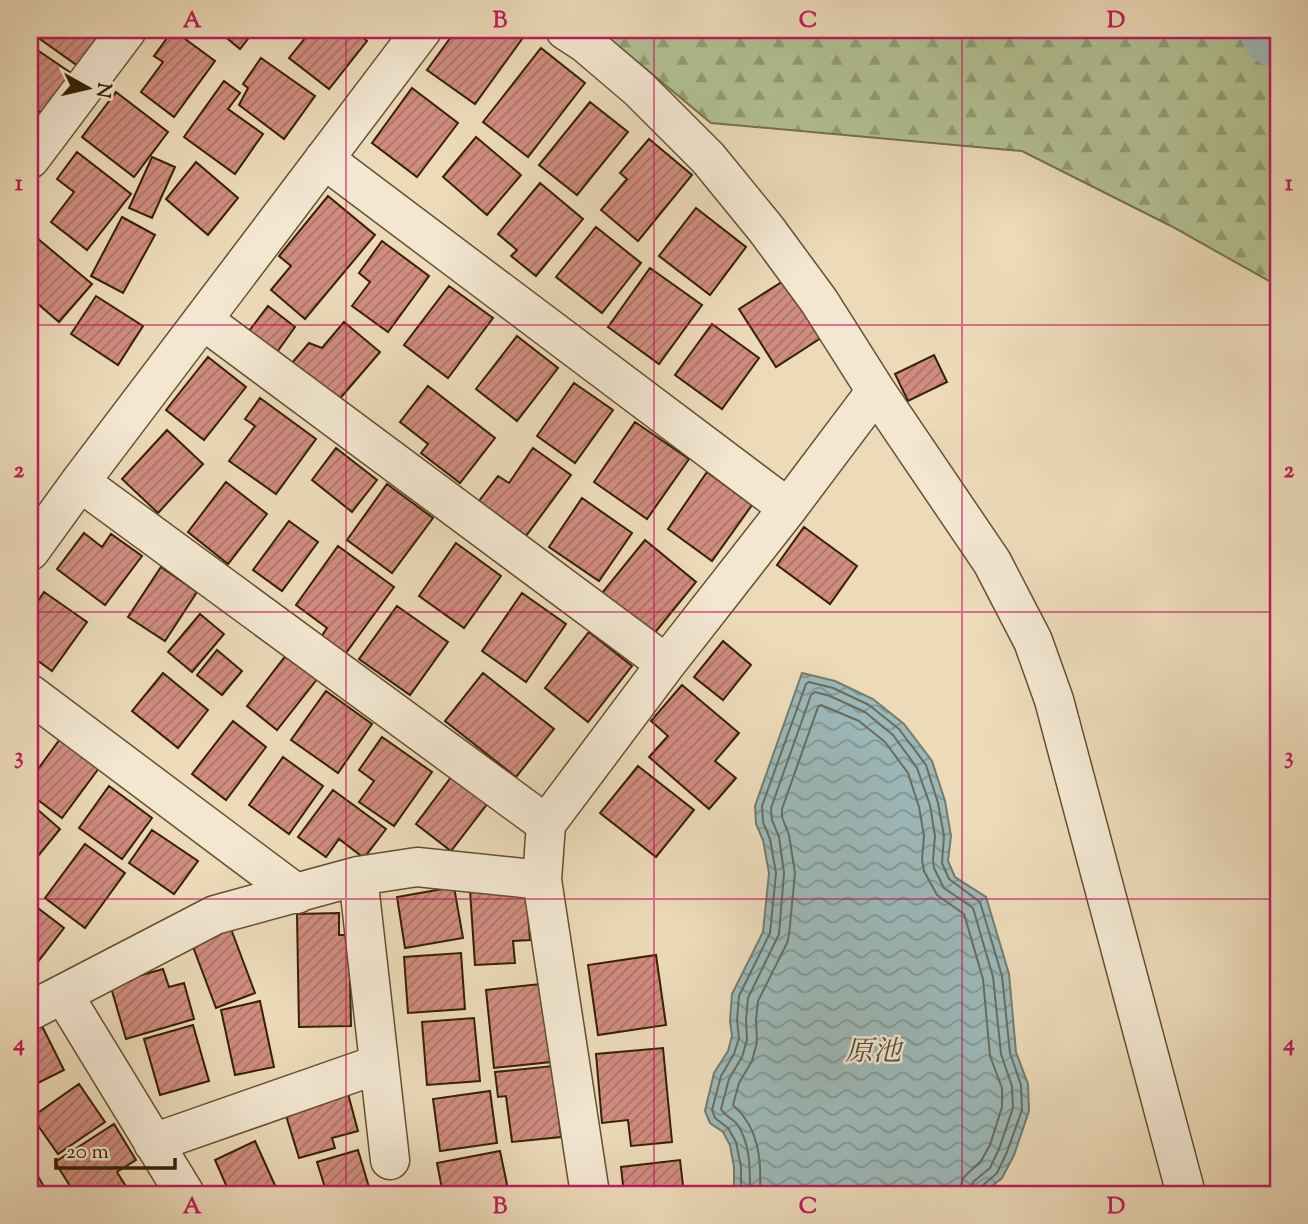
<svg xmlns="http://www.w3.org/2000/svg" width="1308" height="1224" viewBox="0 0 1308 1224" font-family="'Sorts Mill Goudy','Noto Serif JP',serif">
  <defs>
    <pattern id="forest-firs" width="22" height="20" patternUnits="userSpaceOnUse" patternTransform="scale(1.75)"><rect width="22" height="20" fill="#b2c194"/><path d="M5 1l3.5 6h-7zM16 11l3.5 6h-7z" fill="#929c76"/></pattern>
    <pattern id="water-waves" width="16" height="10" patternUnits="userSpaceOnUse" patternTransform="scale(1.75)"><rect width="16" height="10" fill="#9cb8b8"/><path d="M0 5q4-4 8 0t8 0" fill="none" stroke="#809593"/></pattern>
    <pattern id="building-hatch" width="6" height="6" patternUnits="userSpaceOnUse" patternTransform="scale(1.75)"><rect width="6" height="6" fill="#d08c80"/><path d="M-1 1l2-2M0 6l6-6M5 7l2-2" fill="none" stroke="#aa7266"/></pattern>
  </defs>
  <rect width="100%" height="100%" fill="#ecdab9"/>
  <filter id="stains"><feTurbulence type="fractalNoise" baseFrequency=".00286" numOctaves="4"/><feColorMatrix values="0 0 0 0 .2 0 0 0 0 .09 0 0 0 0 .02 0 0 0 .5 -.17"/></filter>
  <radialGradient id="worn" r=".72"><stop offset=".6" stop-color="#630" stop-opacity="0"/><stop offset="1" stop-color="#630" stop-opacity=".3"/></radialGradient>
  <path fill="url(#forest-firs)" stroke="#74714a" stroke-width="2" d="M599,30h658l21,15v241l-107,-60 -149,-75 -311,-28z"/>
  <path fill="url(#water-waves)" stroke="#737c6e" stroke-width="2" d="M802,673l33,8 38,18 31,25 28,37 13,40 6,35 -3,25 7,16 31,20 23,77 7,78 12,32 1,27 -15,44 -12,23 -20,16h-248v-27l-4,-22 -7,-13 -13,-9 -5,-12 9,-38 14,-22 4,-15 -2,-15 2,-27 31,-62 6,-59 -6,-33 -7,-16 -1,-18z"/>
  <g fill="none" stroke-linecap="round" stroke-linejoin="round">
    <path stroke="#696c5c" stroke-width="2" d="M741,1194v-27l-5,-25 -8,-14 -13,-10 -3,-8 9,-34 13,-22 5,-16 -2,-18 2,-24 31,-63 6,-60 -6,-34 -7,-17 -1,-16 44,-122 3,-2 24,6 36,17 30,24 27,36 12,38 6,33 -2,27 7,16 31,23 22,74 8,77 11,32 1,25 -15,42 -10,21 -16,14 -2,7
      M750,1194c0,-23 1,-50 -13,-70 -5,-6 -12,-8 -16,-15l8,-30 13,-22 5,-17 -1,-20 2,-22 31,-64 5,-61 -5,-36 -7,-17 -1,-12 40,-113 4,-3 15,4 35,16 28,23 24,33 13,37 5,31 -2,24 1,8 10,20 29,20 20,69 8,77 11,32 1,22 -14,41 -9,19 -17,14 -3,12
      M760,1194c1,-26 1,-54 -16,-77 -3,-5 -8,-8 -11,-12l6,-22 13,-22 5,-19 -1,-22 2,-19 29,-58 2,-8 6,-62 -6,-38 -7,-18v-8l36,-102 3,-2 38,16 26,21 23,31 11,34 5,29 -2,24 2,11 13,24 27,19 19,65 7,77 12,32v19l-12,38 -9,16 -18,17 -4,16"/>
    <path stroke="#9cb8b8" stroke-width="72" d="M1276,30l2,2"/>
  </g>
  <path fill="url(#building-hatch)" stroke="#362100" stroke-width="2" d="M30,30h65l5,3 -22,33 -48,-34z
    M173,30l42,31 -41,56 -33,-25 22,-30 -9,-6z
    M217,30h38l-15,19z
    M295,30h58l14,11 -38,48 -40,-31 16,-20z
    M456,30h53l13,9 -47,65 -48,-34z
    M30,45l41,28 -28,41 -13,-9z
    M541,48l44,35 -57,74 -45,-35z
    M261,58l54,38 -31,43 -45,-34 9,-17 -5,-4z
    M224,81l16,12 -12,16 35,25 -28,40 -51,-37z
    M412,88l46,35 -41,54 -45,-34z
    M116,92l52,40 -34,45 -52,-40z
    M590,102l38,30 -51,63 -38,-30z
    M476,137l45,38 -34,40 -44,-38z
    M649,139l43,36 -54,66 -37,-31 26,-31 -7,-6z
    M77,152l54,42 -44,56 -36,-28 23,-30 -17,-13z
    M152,157l23,10 -23,51 -23,-10z
    M196,162l42,36 -30,37 -42,-36z
    M540,183l43,36 -47,57 -25,-20 6,-6 -19,-16z
    M328,196l47,39 -70,84 -34,-29 20,-24 -12,-10z
    M696,208l50,39 -36,48 -51,-39z
    M122,217l33,18 -32,58 -32,-17z
    M596,227l45,36 -39,50 -46,-36z
    M37,238l55,46 -33,38 -29,-25v-49z
    M382,241l47,35 -41,56 -36,-26 18,-24 -11,-9z
    M650,268l52,37 -43,59 -51,-37z
    M785,280l36,58 -45,29 -37,-58z
    M449,286l44,32 -45,60 -44,-33z
    M96,296l47,30 -25,39 -47,-31z
    M268,306l27,21 -18,25 -28,-21z
    M344,322l36,30 -43,50 -45,-39 17,-20 13,5z
    M712,324l47,34 -37,51 -47,-34z
    M517,336l41,32 -41,53 -41,-32z
    M934,355l13,27 -39,19 -13,-27z
    M208,357l38,30 -42,53 -38,-30z
    M574,383l39,27 -38,53 -38,-27z
    M428,386l67,52 -35,45 -39,-30 7,-9 -28,-22z
    M260,398l56,41 -40,55 -47,-33 26,-35 -10,-7z
    M635,422l54,37 -42,60 -53,-37z
    M167,430l36,34 -45,49 -36,-34z
    M336,448l41,32 -25,32 -40,-32z
    M533,448l38,27 -45,61 -47,-35 19,-25 11,7z
    M707,472l45,33 -40,56 -44,-32z
    M226,482l41,32 -39,50 -40,-32z
    M387,484l46,34 -41,55 -45,-33z
    M582,498l50,35 -33,48 -50,-34z
    M289,521l29,21 -36,49 -29,-21z
    M804,527l53,39 -27,38 -53,-39z
    M84,533l18,14 9,-13 31,22 -37,49 -48,-36z
    M645,540l51,42 -43,53 -51,-42z
    M456,543l45,33 -37,52 -45,-32z
    M338,546l56,41 -51,70 -24,-17 8,-12 -31,-23z
    M161,567l36,25 -32,49 -37,-24z
    M44,592l43,30 -35,49 -22,-16v-42z
    M522,593l44,31 -40,58 -44,-31z
    M397,606l51,36 -38,53 -51,-36z
    M200,614l24,20 -32,38 -24,-20z
    M589,632l43,34 -44,56 -43,-34z
    M723,641l28,24 -28,35 -29,-23z
    M217,650l25,21 -20,24 -25,-20z
    M287,654l31,24 -41,52 -30,-24z
    M163,673l45,37 -30,38 -46,-37z
    M483,673l71,56 -38,48 -71,-56z
    M682,685l57,48 -24,28 21,17 -27,31 -60,-52 19,-21 -17,-15z
    M326,691l46,33 -34,49 -47,-33z
    M233,721l33,26 -40,53 -34,-26z
    M63,735l39,29 -40,54 -32,-24v-14z
    M382,737l50,35 -38,54 -35,-24 15,-21 -15,-11z
    M283,757l40,29 -34,48 -40,-29z
    M638,766l56,44 -38,47 -56,-44z
    M452,776l36,27 -37,48 -35,-27z
    M109,786l43,32 -30,41 -43,-31z
    M333,790l53,39 -22,29 -25,-19 -13,18 -28,-20z
    M30,803l30,26 -30,37z
    M152,830l46,31 -24,33 -45,-31z
    M85,844l40,29 -40,55 -40,-30z
    M526,886l4,54 -17,1 2,22 -40,2 -5,-75z
    M454,887l9,51 -58,10 -8,-51z
    M30,902l34,26 -27,35 -7,-6z
    M339,913v22h10l2,91 -52,1 -2,-113z
    M231,929l24,64 -39,15 -24,-64z
    M461,953l4,56 -57,4 -4,-56z
    M656,955l10,70 -68,10 -10,-70z
    M163,969l6,18 15,-4 10,36 -68,20 -16,-55z
    M549,983l2,79 -57,6 -8,-78z
    M260,1001l14,66 -39,8 -14,-65z
    M474,1018l6,63 -53,4 -5,-63z
    M41,1024l23,46 -34,17v-57z
    M193,1025l16,56 -49,14 -16,-56z
    M663,1048l9,94 -41,4 -3,-26 -26,3 -6,-69z
    M553,1066l8,71 -49,5 -6,-46 -8,1 -3,-25z
    M79,1084l26,38 -47,32 -26,-37z
    M347,1090l11,41 -26,7 3,10 -36,10 -15,-49z
    M490,1091l7,52 -57,8 -7,-52z
    M114,1124l22,36 -19,12 13,21 -3,1h-52l-20,-32z
    M255,1141l23,51 -5,2h-43l-15,-34z
    M358,1150l13,44h-44l-10,-32z
    M500,1151l9,43h-66l-6,-31z
    M680,1160l4,34h-60l-3,-27z
    M30,1162l18,32h-18z"/>
  <g fill="none" stroke-linecap="round" stroke-linejoin="round">
    <g stroke="#644f2e" stroke-width="41">
      <path id="minor" d="M565,30l20,13 54,46 69,69 58,71 53,72 57,90 116,171 41,79 21,59 132,494
        M30,159l97,-129
        M324,159l464,349
        M203,320l463,344
        M80,482l466,342
        M30,551l50,-69 342,-452
        M30,694l267,200
        M358,876l32,284
        M63,994l122,200
        M30,1011l185,-96 143,-39 59,-9 125,13
        M153,1143l226,-79
        M590,1194l-48,-314 4,-56 120,-160 122,-156 88,-117"/>
    </g>
    <use href="#minor" stroke="#f3e7d2" stroke-width="38"/>
  </g>
  <path fill="none" stroke="#c2185b" stroke-width="2" stroke-opacity="0.55" d="M346,30v1164M654,30v1164M962,30v1164M30,325h1248M30,612h1248M30,899h1248"/>
  <g text-anchor="middle" stroke-width="5" stroke-linejoin="round" paint-order="stroke">
    <g font-size="28" font-style="italic" fill="#554e37" stroke="#f3e7d2">
      <text x="873" y="1060">原池</text>
    </g>
  </g>
  <rect width="1308" height="1224" fill="none" stroke="#ecdab9" stroke-width="77"/>
  <g transform="translate(88 88) rotate(98)" stroke="#f3e7d2" stroke-width="5" paint-order="stroke">
  <path d="M0-5L12 26L0 18L-12 26Z" fill="#362100"/>
  <text y="-10" font-size="19" font-weight="bold" text-anchor="middle" fill="#362100">N</text>
  </g>
  <path d="M56 1158v10h119v-10" fill="none" stroke="#362100" stroke-width="3.5"/>
  <text x="66" y="1158" font-size="21" fill="#362100" stroke="#f3e7d2" stroke-width="5" paint-order="stroke">20 m</text>
  <rect x="38" y="38" width="1232" height="1148" fill="none" stroke="#c2185b" stroke-width="2.5"/>
  <g font-size="23" text-anchor="middle" font-weight="bold" fill="#c2185b">
    <text x="192" y="27">A</text>
    <text x="500" y="27">B</text>
    <text x="808" y="27">C</text>
    <text x="1116" y="27">D</text>
    <text x="19" y="190">1</text>
    <text x="1289" y="190">1</text>
    <text x="19" y="477">2</text>
    <text x="1289" y="477">2</text>
    <text x="19" y="763">3</text>
    <text x="1289" y="763">3</text>
    <text x="19" y="1050">4</text>
    <text x="1289" y="1050">4</text>
    <text x="192" y="1213">A</text>
    <text x="500" y="1213">B</text>
    <text x="808" y="1213">C</text>
    <text x="1116" y="1213">D</text>
  </g>
  <rect width="100%" height="100%" filter="url(#stains)"/>
  <rect width="100%" height="100%" fill="url(#worn)"/>
</svg>
